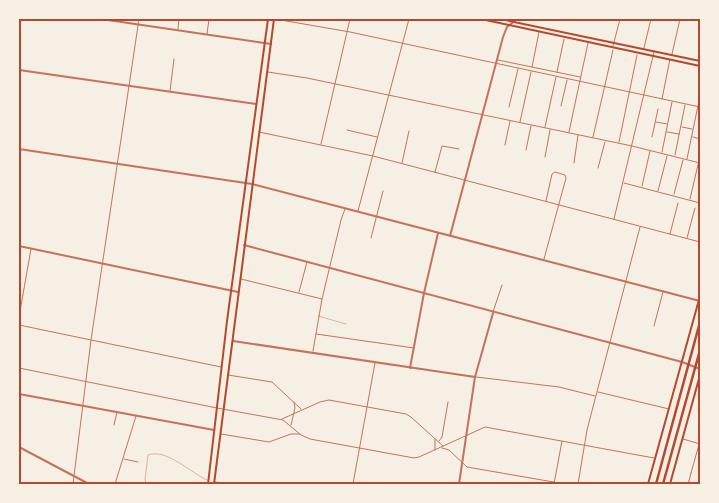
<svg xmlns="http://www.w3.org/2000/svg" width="719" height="503" viewBox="0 0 719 503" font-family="Quicksand,sans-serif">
  <rect width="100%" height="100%" fill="#f6efe4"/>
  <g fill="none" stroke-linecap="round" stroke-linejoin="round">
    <path stroke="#c5725c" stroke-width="0.5" d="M318,316l28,8
      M152,484l-6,-1 -1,-3 3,-25c18,-7 43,18 59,25"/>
    <path stroke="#c5725c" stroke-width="1" d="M689,481l2,-8"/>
    <path stroke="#c5725c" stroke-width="1" d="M275,19l75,13 350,75
      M178,29l1,-10
      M207,34l2,-15
      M613,46l7,-27
      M644,48l7,-29
      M672,54l8,-35
      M498,60l82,17
      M532,67l7,-35
      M268,72l39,6 325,68 68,17
      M557,72l7,-33
      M170,91l4,-32
      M662,99l8,-40
      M561,106l6,-26
      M509,107l9,-38
      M520,122l11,-50
      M656,122l11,2
      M545,127l11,-50
      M682,127l10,2
      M347,130l30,7
      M259,132l114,24 327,86
      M569,132l19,-89
      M667,132l12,2
      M593,137l20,-87
      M652,137l6,-28
      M693,137l7,2
      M619,142l18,-87
      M321,144l29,-125
      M505,145l5,-24
      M526,150l5,-24
      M662,152l10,-50
      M675,155l10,-50
      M545,157l5,-27
      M687,159l13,-63
      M402,163l7,-32
      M574,163l4,-28
      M598,168l7,-26
      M435,172l7,-26 17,3
      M624,183l76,20
      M642,186l8,-35
      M658,191l9,-35
      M674,194l9,-34
      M690,199l10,-43
      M358,211l51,-192
      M614,219l40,-167
      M670,234l8,-31
      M371,238l12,-47
      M687,238l8,-30
      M544,259l22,-81 -1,-3 -10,-3 -3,2 -6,27
      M241,279l81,20
      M299,292l8,-30
      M493,312l9,-27
      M19,317l12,-68
      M19,325l202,42
      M654,326l9,-34
      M316,334l98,14
      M313,351l9,-52 19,-79 4,-11
      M19,368l198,40 66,12 18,15 9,4 104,19 5,-1 66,-30 169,31
      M228,375l44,7 29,27
      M476,377l83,10 36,9
      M598,392l71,17
      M282,419l38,-17 9,-2 77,14 5,3 32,29
      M114,425l3,-13
      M291,425l4,-17 -1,-6
      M221,434l48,8 22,-8h9
      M435,439v11
      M683,439l17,5
      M439,441l3,-4 6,-35
      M442,448l7,2 18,17 98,17
      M124,459l14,3
      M691,473l9,-32
      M215,482l13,2
      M73,484l18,-144 48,-321
      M115,484l21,-68
      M353,484l22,-121
      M554,484l8,-43
      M578,484l9,-54 53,-203
      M688,484l1,-3"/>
    <path stroke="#c5725c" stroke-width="2" d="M101,19l170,25
      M19,70l237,34
      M19,149l233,35 448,117
      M450,236l53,-199 4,-10 10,-8
      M244,245l438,117 18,7
      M19,246l219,46
      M233,341l242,36
      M410,368l14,-75 14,-60
      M19,394l195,36
      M19,447l70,37
      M459,484l16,-107 18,-64"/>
    <path stroke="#b5482f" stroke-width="2" d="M648,484l52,-188
      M670,484l30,-109"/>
    <path stroke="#b5482f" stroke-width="2" d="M481,19l219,47
      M500,19l200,42
      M208,484l19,-163 41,-302
      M214,484l60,-465"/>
    <path stroke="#b5482f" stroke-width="2.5" d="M656,484l44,-162
      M663,484l37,-134"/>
  </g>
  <rect width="719" height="503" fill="none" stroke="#f6efe4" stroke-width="40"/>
  <rect x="20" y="20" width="679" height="463" fill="none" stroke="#b5482f" stroke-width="2"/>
</svg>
